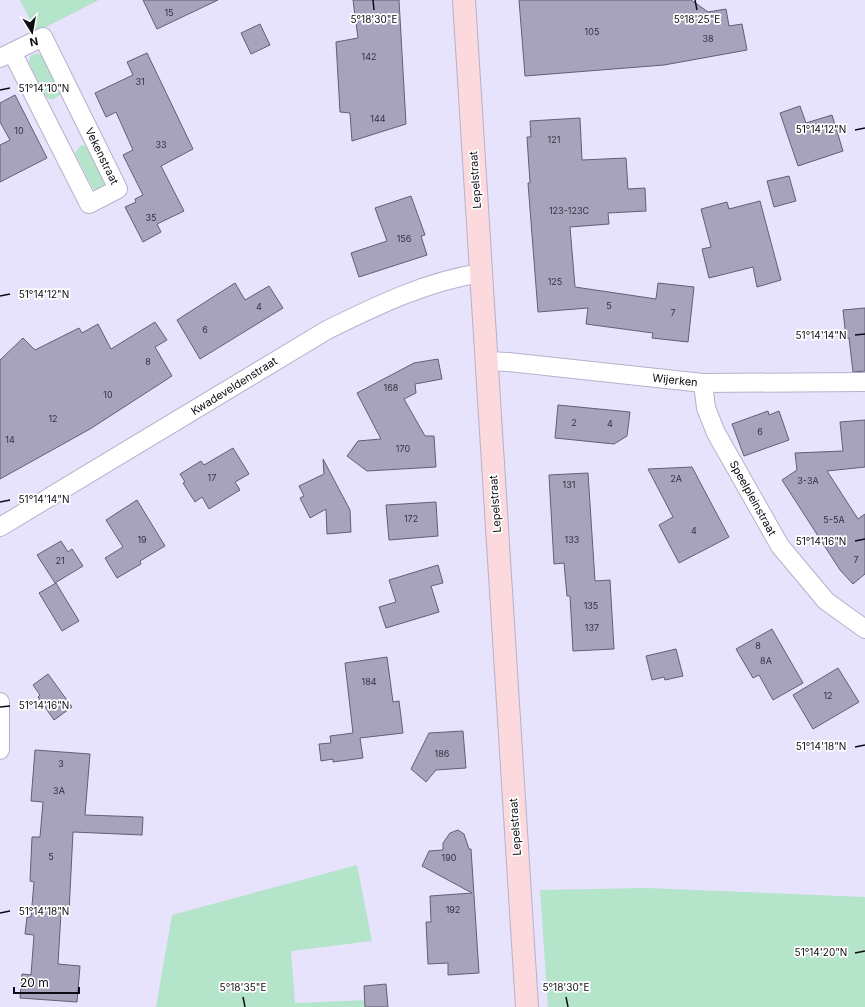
<svg xmlns="http://www.w3.org/2000/svg" width="865" height="1007" viewBox="0 0 865 1007" font-family="Inter,sans-serif">
  <rect width="100%" height="100%" fill="#e8e3fd"/>
  <path fill="#b4e4c9" d="M20,0h79l-63,32z
    M37,53l6,3 17,34v5l-8,5 -6,-3 -17,-34 1,-7z
    M81,145l7,1 18,35v5l-9,5 -5,-4 -17,-34z
    M357,865l15,76 -81,10 4,52 75,-3 1,7h-215l16,-92z
    M646,888l219,9v110h-317l-8,-117z"/>
  <path fill="#a8a3bd" stroke="#635e75" d="M143,0h75l-61,29z
    M353,0h46l7,124 -54,17 -2,-28 -10,-1 -4,-70 22,-4z
    M519,0h172l17,12 18,-3 3,17 13,-2 5,26 -83,15 -139,11z
    M260,24l10,21 -19,9 -10,-21z
    M147,53l46,96 -32,17 23,45 -27,13 4,8 -18,10 -18,-35 11,-5 -1,-3 8,-4 -20,-40 10,-5 -17,-38 -10,5 -11,-24 38,-18 -6,-13z
    M15,95l32,63 -47,24v-37l10,-5 -10,-18v-19z
    M800,106l6,17 26,-8 11,36 -45,15 -18,-53z
    M580,118l2,42 44,-2 2,31 17,-1 1,23 -38,2 1,11 -39,3 5,60 81,12 2,-16 36,4 -6,55 -36,-4 1,-5 -67,-9 2,-16 -50,4 -10,-129h2l-3,-46h4l-1,-16z
    M789,176l7,25 -22,6 -7,-26z
    M411,196l14,39 -4,1 6,19 -68,22 -8,-24 36,-12 -12,-33z
    M760,201l21,79 -24,7 -4,-20 -44,11 -7,-29 9,-2 -10,-38 26,-7 2,7z
    M235,283l10,17 24,-14 14,22 -83,51 -23,-39z
    M865,308v63l-12,1 -4,-34h-3l-3,-28z
    M155,322l12,18 -12,7 17,29 -82,53 -90,50v-119l23,-22 12,12 44,-22 3,5 16,-9 13,25z
    M438,359l4,20 -27,5 1,9 -12,6 21,37h9l2,31 -69,4 -20,-15 11,-15 23,-2 -24,-46 57,-30z
    M558,405l72,7 -3,24 -13,8 -59,-6z
    M768,411l1,4 10,-4 10,29 -45,16 -12,-32z
    M865,420v47l-38,4 31,48 7,-5v60l-12,10 -13,-14 -58,-90 15,-10 -2,-17 48,-2 -3,-29z
    M233,448l16,26 -14,8 5,8 -31,19 -7,-12 -7,5 -12,-19 2,-1 -5,-8 21,-13 3,4z
    M323,459l27,51 1,22 -24,2 -1,-25 -16,9 -10,-20 4,-2 -5,-10 25,-12z
    M692,467l37,70 -50,26 -20,-38 14,-8 -25,-48z
    M588,473l7,108 15,-1 4,69 -41,2 -3,-55h-3l-3,-33 -10,1 -5,-89z
    M137,500l28,46 -25,15 1,3 -24,14 -12,-20 18,-11 -17,-27z
    M436,502l2,34 -49,4 -3,-35z
    M61,541l7,11 4,-3 11,17 -28,17 -18,-28z
    M438,565l5,18 -12,3 8,26 -53,16 -7,-21 17,-5 -7,-22z
    M56,583l23,38 -17,10 -23,-38z
    M772,629l31,54 -30,17 -14,-25 -6,3 -17,-29z
    M676,649l7,27 -18,4 -1,-3 -12,3 -6,-24z
    M387,657l6,45 6,-1 4,32 -43,5 3,20 -30,4v-3l-12,2 -2,-17 12,-1 -1,-7 23,-3 -8,-70z
    M838,668l21,34 -46,27 -20,-34z
    M48,674l24,33 -18,13 -16,-23 2,-2 -7,-10z
    M463,731l3,37 -30,2 -10,12 -15,-13 18,-36z
    M35,750l55,4 -5,61 58,2 -1,18 -69,-3 -4,80h-8l-3,52 22,2 -3,36 -57,-4 2,-24 9,1 3,-40 -9,-1 2,-17h4l3,-35 -4,-1 2,-44h8l3,-35 -12,-1z
    M458,830l6,4 5,15h2l8,124 -31,2v-12l-20,1 -2,-42h5l-1,-26 42,-3 -50,-27 7,-15 14,-1v-7l7,-10z
    M386,984l2,23h-23l-1,-21z"/>
  <g fill="none" stroke-linecap="round" stroke-linejoin="round">
    <g stroke="#b6b1ca" stroke-width="20">
      <path id="street" d="M0,58l43,-21 75,152 -29,15 -77,-152
        M486,361l22,1 195,21 162,-1
        M703,383l3,25 10,25 64,113 46,55 39,28
        M0,527l327,-197c49,-24 100,-49 154,-57
        M0,702v48"/>
    </g>
    <g stroke="#b6b1ca" stroke-width="24">
      <path id="secondary" d="M464,0l63,1007"/>
    </g>
    <use href="#street" stroke="#fff" stroke-width="18"/>
    <use href="#secondary" stroke="#fbd9dd" stroke-width="22"/>
  </g>
  <path fill="none" stroke="#0d0b13" stroke-width="1.5" d="M373,0l1,10M695,0l2,10M0,90l10,-2M855,130l10,-2M0,296l10,-2M855,335l10,-1M0,502l10,-2M855,541l10,-2M0,707l10,-1M855,747l10,-2M0,913l10,-2M855,953l10,-2M243,997l2,10M566,997l2,10"/>
  <g text-anchor="middle" stroke-width="3.5" stroke-linejoin="round" paint-order="stroke">
    <g font-size="9" fill="#34313e">
      <text x="169" y="16">15</text>
      <text x="592" y="35">105</text>
      <text x="708" y="42">38</text>
      <text x="369" y="60">142</text>
      <text x="140" y="85">31</text>
      <text x="378" y="122">144</text>
      <text x="19" y="134">10</text>
      <text x="554" y="143">121</text>
      <text x="161" y="148">33</text>
      <text x="569" y="214">123-123C</text>
      <text x="151" y="221">35</text>
      <text x="404" y="242">156</text>
      <text x="555" y="285">125</text>
      <text x="609" y="309">5</text>
      <text x="259" y="310">4</text>
      <text x="673" y="316">7</text>
      <text x="205" y="333">6</text>
      <text x="148" y="365">8</text>
      <text x="391" y="391">168</text>
      <text x="108" y="398">10</text>
      <text x="53" y="422">12</text>
      <text x="574" y="426">2</text>
      <text x="610" y="427">4</text>
      <text x="760" y="435">6</text>
      <text x="10" y="443">14</text>
      <text x="403" y="452">170</text>
      <text x="212" y="481">17</text>
      <text x="676" y="482">2A</text>
      <text x="808" y="484">3-3A</text>
      <text x="569" y="488">131</text>
      <text x="411" y="522">172</text>
      <text x="834" y="523">5-5A</text>
      <text x="694" y="534">4</text>
      <text x="142" y="543">19</text>
      <text x="572" y="543">133</text>
      <text x="856" y="563">7</text>
      <text x="60" y="564">21</text>
      <text x="591" y="609">135</text>
      <text x="592" y="631">137</text>
      <text x="758" y="649">8</text>
      <text x="766" y="664">8A</text>
      <text x="369" y="685">184</text>
      <text x="828" y="699">12</text>
      <text x="442" y="757">186</text>
      <text x="61" y="767">3</text>
      <text x="59" y="794">3A</text>
      <text x="51" y="860">5</text>
      <text x="449" y="861">190</text>
      <text x="453" y="913">192</text>
    </g>
    <g font-size="11" fill="#0d0b13" stroke="#fff">
      <text transform="translate(102 156) rotate(64)" y="4">Vekenstraat</text>
      <text transform="translate(475 180) rotate(-94)" y="4">Lepelstraat</text>
      <text transform="translate(675 380) rotate(6)" y="4">Wijerken</text>
      <text transform="translate(234 386) rotate(-32)" y="4">Kwadeveldenstraat</text>
      <text transform="translate(753 498) rotate(61)" y="4">Speelpleinstraat</text>
      <text transform="translate(495 504) rotate(-94)" y="4">Lepelstraat</text>
      <text transform="translate(515 827) rotate(-94)" y="4">Lepelstraat</text>
    </g>
  </g>
  <g font-size="10" text-anchor="middle" fill="#0d0b13" stroke="#fff" stroke-width="3.5" stroke-linejoin="round" paint-order="stroke">
    <text x="374" y="23">5°18'30"E</text>
    <text x="697" y="23">5°18'25"E</text>
    <text x="44" y="92">51°14'10"N</text>
    <text x="821" y="133">51°14'12"N</text>
    <text x="44" y="298">51°14'12"N</text>
    <text x="821" y="339">51°14'14"N</text>
    <text x="44" y="503">51°14'14"N</text>
    <text x="821" y="545">51°14'16"N</text>
    <text x="44" y="709">51°14'16"N</text>
    <text x="821" y="750">51°14'18"N</text>
    <text x="44" y="915">51°14'18"N</text>
    <text x="821" y="956">51°14'20"N</text>
    <text x="243" y="991">5°18'35"E</text>
    <text x="566" y="991">5°18'30"E</text>
  </g>
  <g transform="translate(32 32) rotate(169)" stroke="#ffffff" stroke-width="3" paint-order="stroke">
  <path d="M0-3L7 15L0 10L-7 15Z" fill="#0d0b13"/>
  <text y="-6" font-size="11" font-weight="bold" text-anchor="middle" fill="#0d0b13">N</text>
  </g>
  <path d="M14 987v6h65v-6" fill="none" stroke="#0d0b13" stroke-width="2"/>
  <text x="20" y="987" font-size="12" fill="#0d0b13" stroke="#ffffff" stroke-width="3" paint-order="stroke">20 m</text>
</svg>
